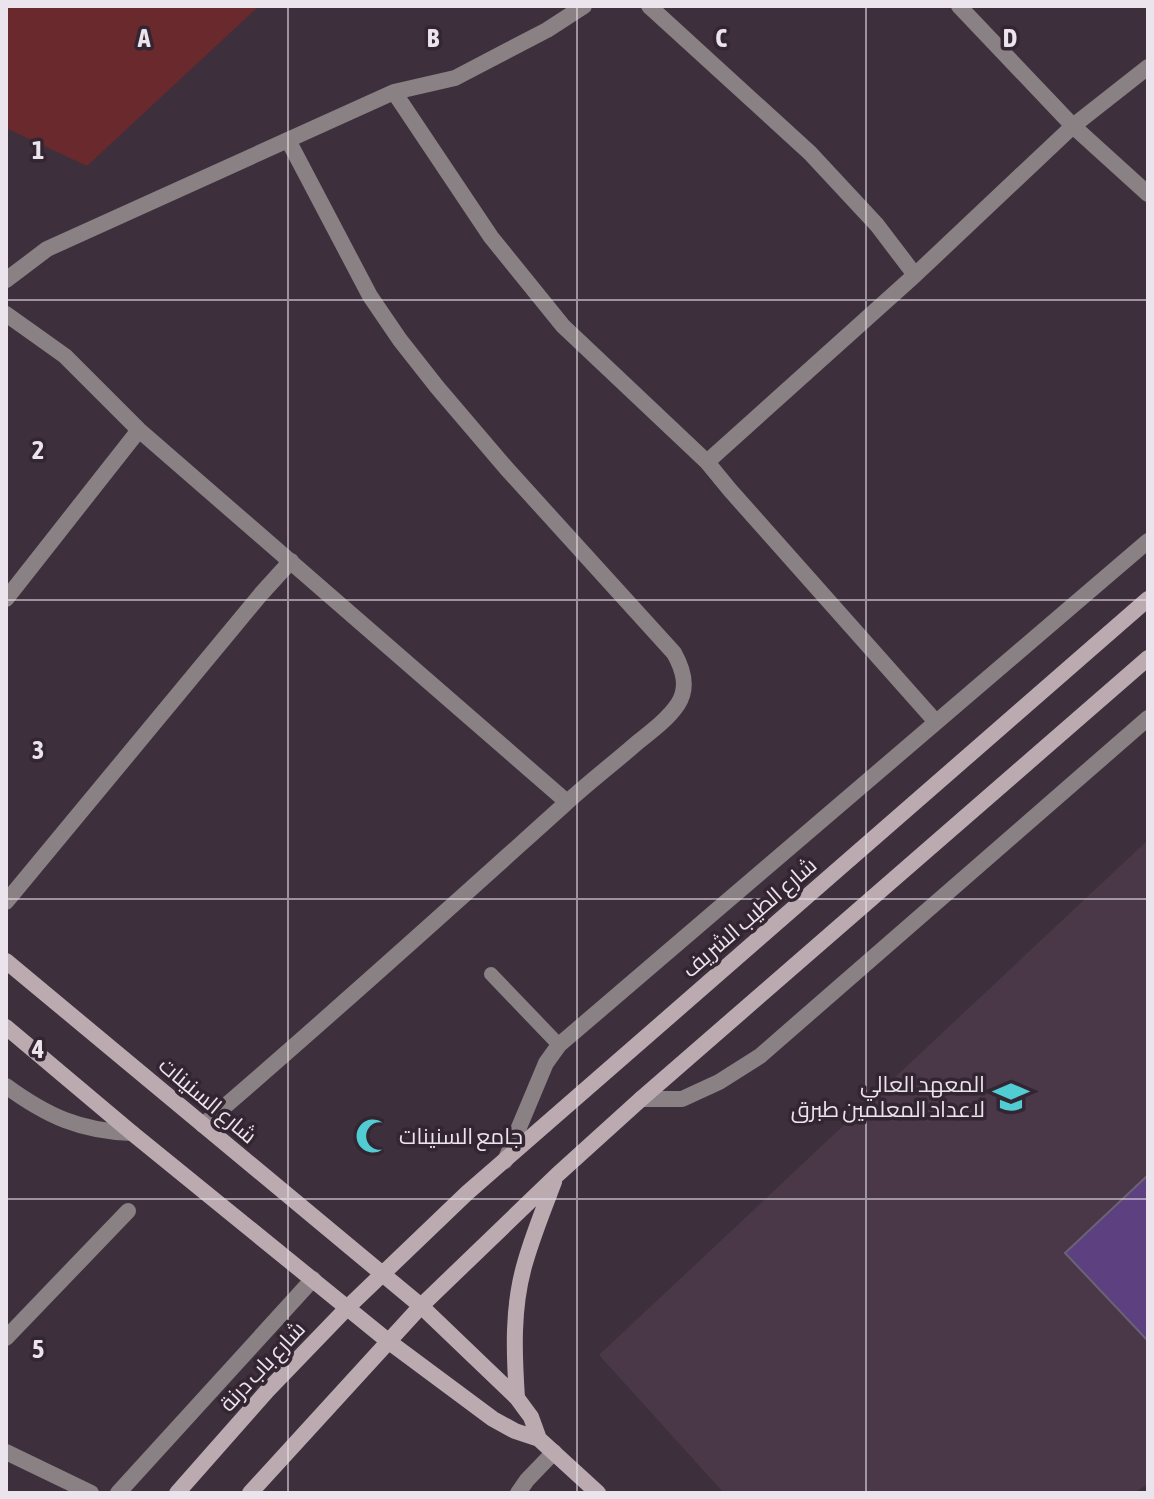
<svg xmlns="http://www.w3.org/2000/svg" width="1154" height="1499" viewBox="0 0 1154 1499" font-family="'Asap Condensed',Cairo,sans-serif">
  <rect width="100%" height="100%" fill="#3d303c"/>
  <path fill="#4a3849" d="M1148,840v644l-14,9h-410l-125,-138z"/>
  <path fill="#6a292c" d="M6,6h253l-172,160 -81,-38z"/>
  <path fill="#5d4080" stroke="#6a6374" stroke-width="2" d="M1148,1175v166l-83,-88z"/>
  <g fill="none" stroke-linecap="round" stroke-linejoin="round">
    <path stroke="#8a8184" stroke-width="14" d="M491,974l68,71"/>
    <path stroke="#8a8184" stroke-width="16" d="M584,6l-37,24 -92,48 -61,14 97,145 72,89 144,136
      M649,6l161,147 67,72 38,50
      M959,6l114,120 75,68
      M6,280l41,-31 347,-157
      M6,314l59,42 74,74 428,372
      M6,599l133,-169
      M936,722l-206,-232 -23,-28 208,-187 158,-149 75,-59
      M6,902l255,-308 30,-33
      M6,1086c41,30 74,45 126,47
      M641,1099h41l37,-17 41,-26 388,-338
      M203,1125c122,-104 241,-212 361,-320 24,-22 50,-42 74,-63 14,-11 30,-23 40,-38 11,-17 5,-35 -4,-51l-167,-184 -70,-82 -37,-47 -30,-44 -82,-156
      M505,1161l41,-98 13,-18 589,-504
      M6,1338l122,-127
      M6,1452l85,41
      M118,1493l195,-214
      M518,1493l9,-13 27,-28"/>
    <path stroke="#bbabb1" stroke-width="16" d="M6,961l415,345 96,92 14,19 8,22
      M6,1027l126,106 256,208 105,78 22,12 24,8 59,54
      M517,1398c-3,-45 -5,-91 8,-135 8,-28 19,-55 29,-81
      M177,1493l90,-102 81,-84 119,-114 681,-594
      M250,1493l171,-187 136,-131 84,-76 507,-441"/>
  </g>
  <path fill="none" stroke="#ece4ec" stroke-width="2" stroke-opacity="0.55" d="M288,6v1487M577,6v1487M866,6v1487M6,300h1142M6,600h1142M6,899h1142M6,1199h1142"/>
  <defs>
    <g id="university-bare" transform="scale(2.76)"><path d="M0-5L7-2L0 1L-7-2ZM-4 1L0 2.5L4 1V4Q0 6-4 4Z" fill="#51ccd3" stroke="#332632" stroke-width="2.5" paint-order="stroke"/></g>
    <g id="mosque-bare" transform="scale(2.76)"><path d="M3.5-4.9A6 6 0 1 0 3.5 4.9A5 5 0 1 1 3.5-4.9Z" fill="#51ccd3" stroke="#332632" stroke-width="2.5" paint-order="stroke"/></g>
  </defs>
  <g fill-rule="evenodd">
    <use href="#university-bare" x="1011" y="1097"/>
    <use href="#mosque-bare" x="373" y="1136"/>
  </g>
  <g text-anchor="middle" stroke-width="7" stroke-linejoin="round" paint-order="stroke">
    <g font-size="22" fill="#ece4ec" stroke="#332632">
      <text transform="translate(749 917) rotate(-41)" y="8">شارع الطيب الشريف</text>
      <text transform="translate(208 1100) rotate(40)" y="8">شارع السنينات</text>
      <text transform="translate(262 1366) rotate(-47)" y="8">شارع باب درنة</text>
    </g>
    <g font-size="22" fill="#ece4ec" stroke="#332632" text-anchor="end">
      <text x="985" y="1092">المعهد العالي<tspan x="985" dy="25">لاعداد المعلمين طبرق</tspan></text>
      <text x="399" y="1144" text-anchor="start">جامع السنينات</text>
    </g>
  </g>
  <g font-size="26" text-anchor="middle" font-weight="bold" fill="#ece4ec" stroke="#332632" stroke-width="7" stroke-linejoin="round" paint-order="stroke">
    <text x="144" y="47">A</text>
    <text x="433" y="47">B</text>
    <text x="721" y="47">C</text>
    <text x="1010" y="47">D</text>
    <text x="38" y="159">1</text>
    <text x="38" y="459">2</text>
    <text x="38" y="759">3</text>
    <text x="38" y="1058">4</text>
    <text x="38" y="1358">5</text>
  </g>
  <rect width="1154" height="1499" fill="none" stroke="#ece4ec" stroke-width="16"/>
</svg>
